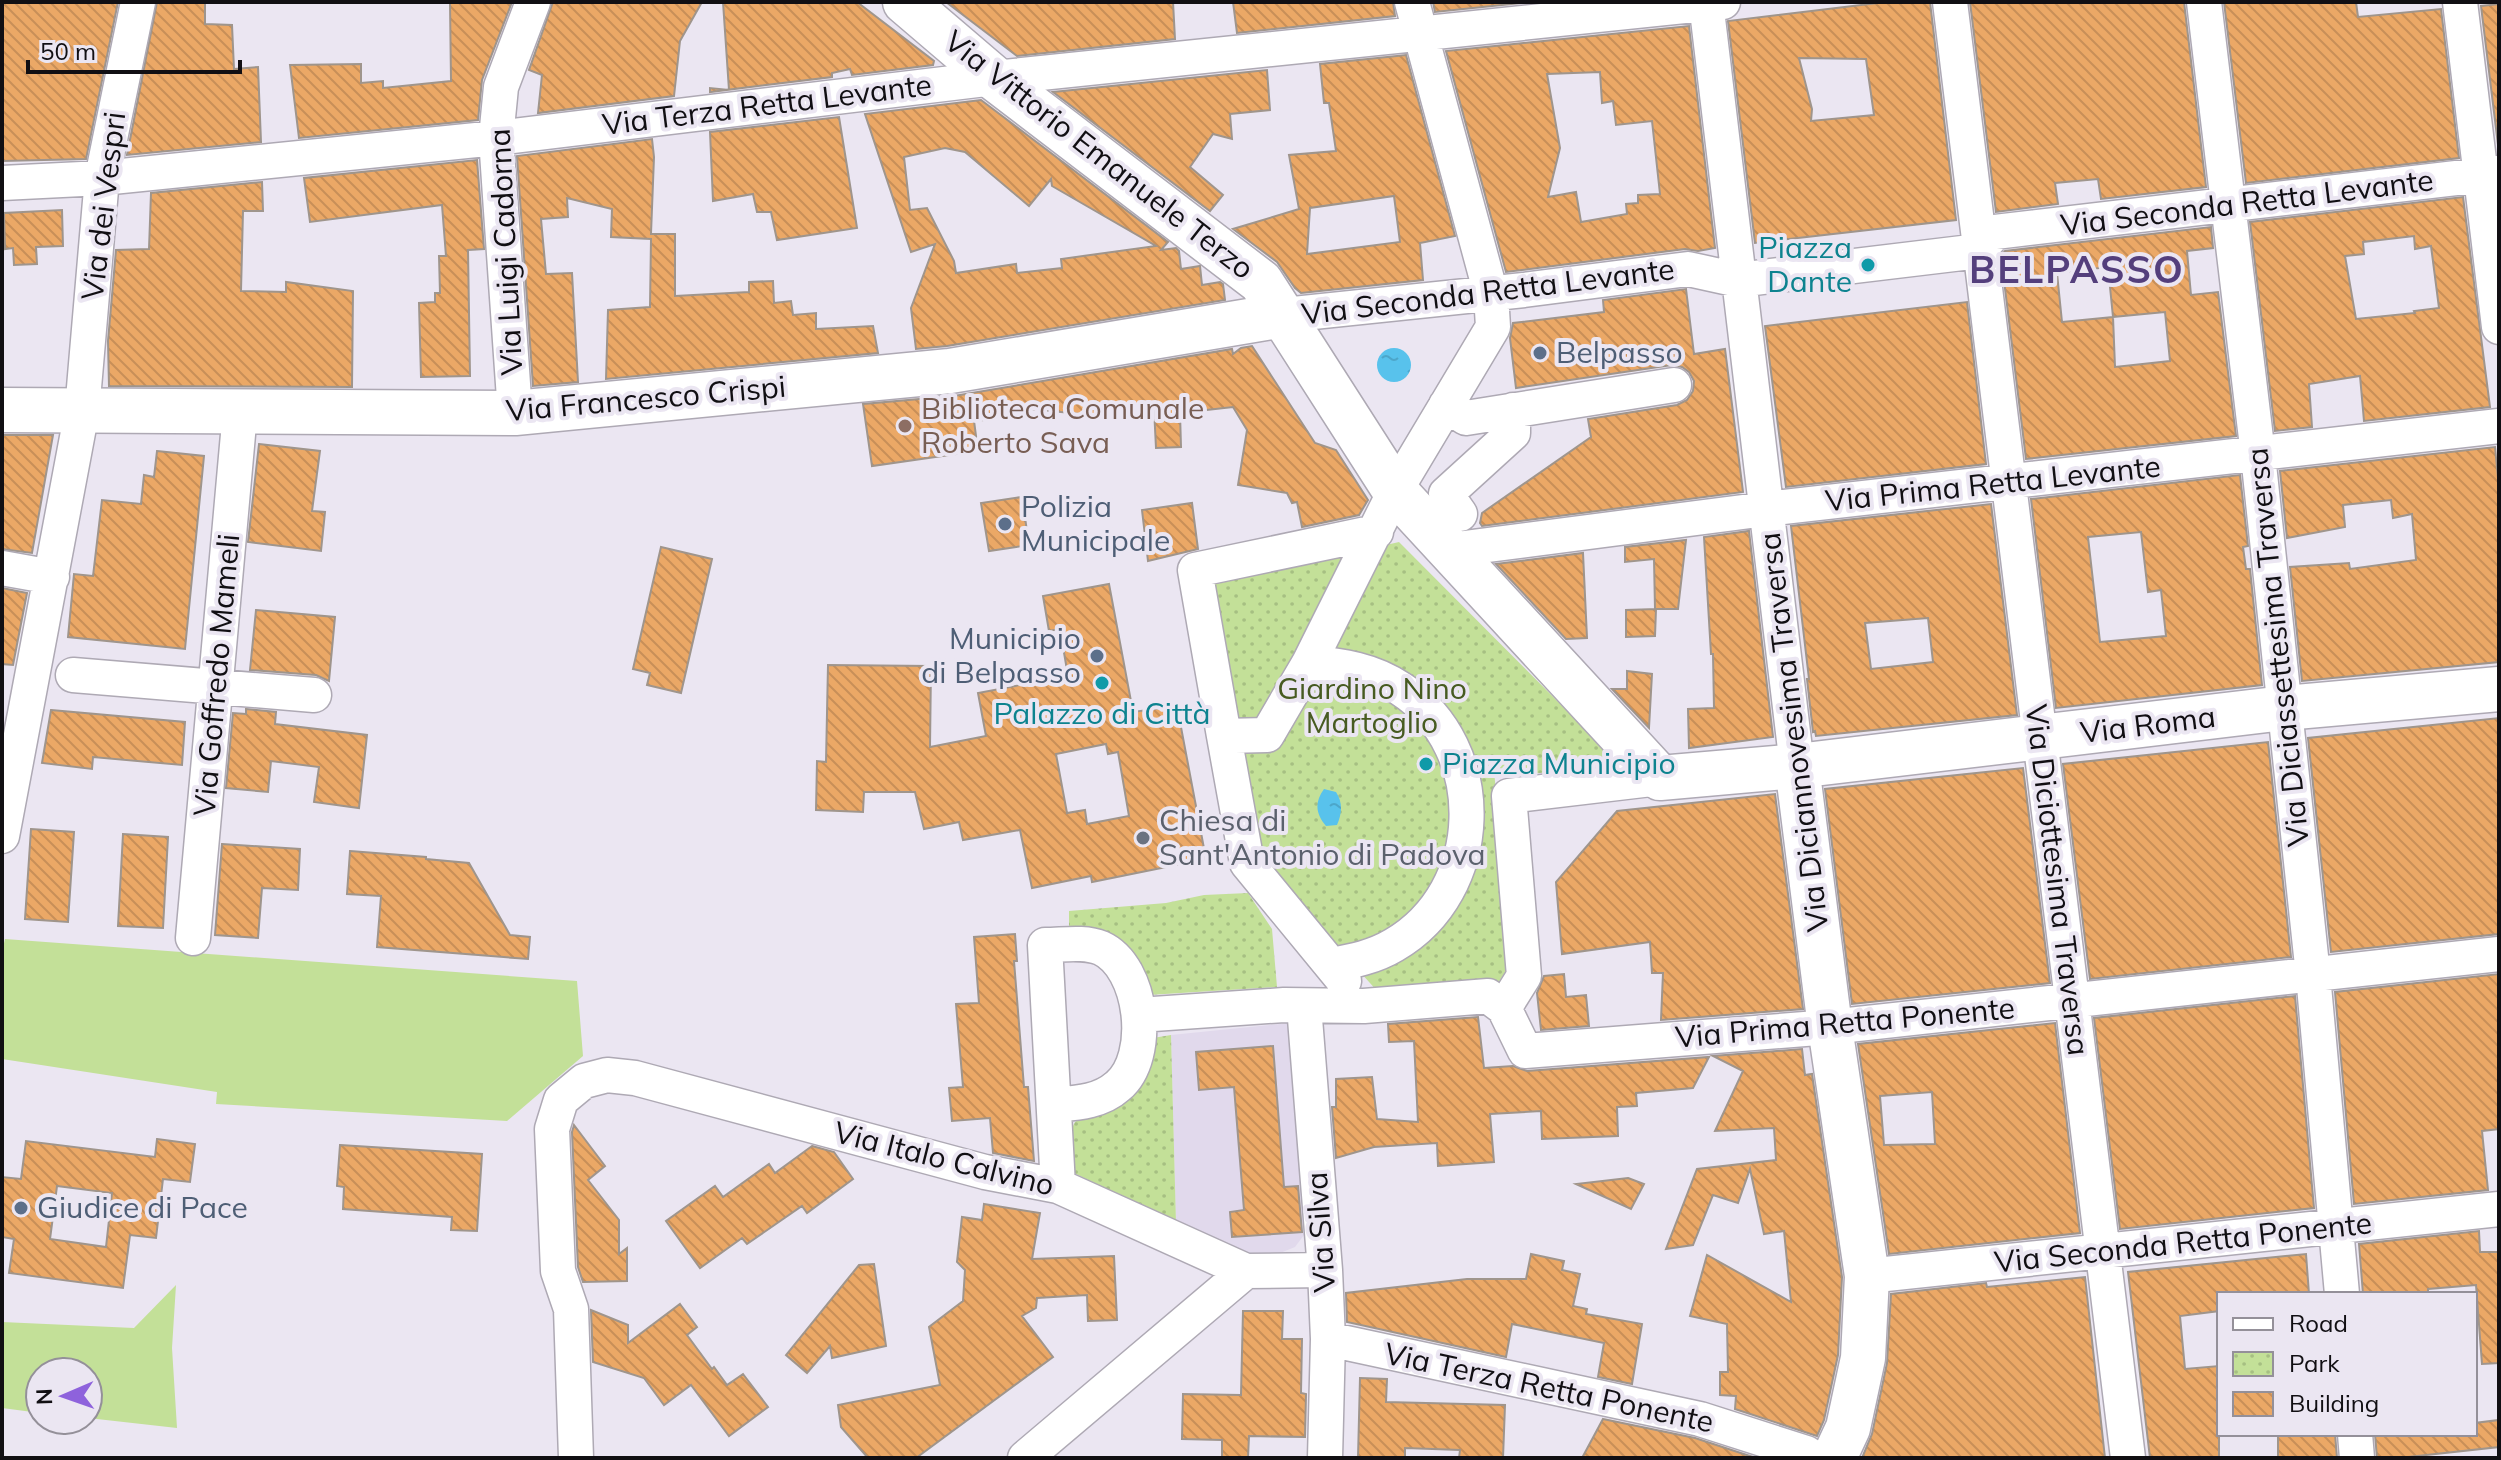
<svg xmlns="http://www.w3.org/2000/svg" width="2501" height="1460" viewBox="0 0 2501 1460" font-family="Mulish,sans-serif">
  <defs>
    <pattern id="park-dots" width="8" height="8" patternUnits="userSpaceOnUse" patternTransform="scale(2)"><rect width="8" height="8" fill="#c3e098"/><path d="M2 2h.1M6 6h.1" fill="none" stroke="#a6bf82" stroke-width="1.8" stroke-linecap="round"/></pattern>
    <pattern id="water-ripples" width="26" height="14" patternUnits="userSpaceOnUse" patternTransform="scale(2)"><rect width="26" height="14" fill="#58c2ec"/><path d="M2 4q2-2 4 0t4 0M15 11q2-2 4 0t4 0" fill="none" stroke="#4ca6ca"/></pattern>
    <pattern id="building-back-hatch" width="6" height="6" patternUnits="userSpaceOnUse" patternTransform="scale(2)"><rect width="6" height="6" fill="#eba866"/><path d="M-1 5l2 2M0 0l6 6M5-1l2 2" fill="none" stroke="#c88f58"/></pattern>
  </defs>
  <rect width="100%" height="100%" fill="#ebe6f2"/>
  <path fill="#e1d9ec" d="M1290,1023l17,208 -12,16 -20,8 -21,1 -16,-3 -62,-30 -5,-188z"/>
  <path fill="#c3e098" d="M5,939l572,42 6,75 -76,65 -291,-17 1,-12 -215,-33v-107z
    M176,1285l-4,63 5,80 -89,-10v-46h-48v41l-38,-5v-86l132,6z"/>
  <path fill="url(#park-dots)" d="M1399,542l207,208 7,15 -100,11 -19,-6 17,193 -13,20 -119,10 -114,-126 -53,-282z
    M1248,893l24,36 5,58 -128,8 -80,-61v-23l97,-8 38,-8z
    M1171,1035l5,188 -100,-49 -7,-7 2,-37 4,-8 15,-11 63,-73z"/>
  <path fill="url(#water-ripples)" d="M1377 365a17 17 0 1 1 34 0a17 17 0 1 1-34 0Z
    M1324,789l12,3c7,11 6,21 1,33l-11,1c-10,-12 -12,-23 -2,-37z"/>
  <path fill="url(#building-back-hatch)" stroke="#9f958c" stroke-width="2" fill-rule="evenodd" d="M2,2h116l-32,157 -84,2z
    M157,2h48v22l27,1 2,44 24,-2 3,75 -134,13z
    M450,2h62l-30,78 -4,40 -179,18 -9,-73 71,-1v19l22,-2v7l68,-7z
    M553,2h149l-22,39 -6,55 -136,17 4,-38 -13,-5z
    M723,2h134l77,59 -1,4 -81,10 -2,-6 -18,4v4l-122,15v-4l19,2z
    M946,2h227l2,37 -158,17z
    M1233,2h160l2,14 -158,17z
    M1433,2h97l-95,10z
    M1886,2h44l26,218 -201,23 -27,-222zM1799,58l67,1 8,56 -63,6 1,-12z
    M1970,2h214l22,185 -105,12 -3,-20 -43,4 3,21 -62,8z
    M2224,2h132l2,15 83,-8 18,149 -213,25z
    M2499,4v149l-18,-147z
    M1689,26l26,222 -17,3 -13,-2 -179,23 -60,-221zM1600,72l2,31 11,-2 3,24 36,-4 8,73 -22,1v8l-12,1 1,10 -46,8 -5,-30 -28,5 12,-49 -13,-74z
    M1406,55l49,181 -35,7 3,37 -122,13 -6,-5 -18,-26 -44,-33 66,-20 -10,-54 47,-4 -7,-48h-5l-4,-39zM1394,196l6,46 -93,12 3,-46z
    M1267,70l3,40 -40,4 2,25 -19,-5 -23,33 33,28 -13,16 -157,-119z
    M981,100l187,142 -7,8 15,-2 3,3 2,18 19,-3 2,19 18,-3 3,2 2,16 -278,46 -31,3 -5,-41 24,-64 -24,8 -46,-138zM945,148l20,4 64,54 22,-27 1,7 104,60 -95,13 1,9 -45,5 -1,-9 -60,9 -2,-12 -27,-53 -17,2 -6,-53z
    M839,117l18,111 -80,12 -6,-28h-14l-4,-18 -40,7 -3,-69z
    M652,139l2,18 -3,77h24v62l74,-4v-10l24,-1 1,22 17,-2 2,14 23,-2v16l57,-3 5,27 -272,26 2,-69 42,-3 1,-68 -40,-2 1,-28 -45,-11 1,19 -27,2 5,55 26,-1 6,109 -45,4 -16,-230z
    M477,160l7,89 -16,1 2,126 -49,1 -2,-74 16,-1v-9h5l-1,-37h7l-4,-51 -132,17 -6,-44z
    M262,182l1,29h-20l-2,80 45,1v-10l67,9 -1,96 -243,-1 -1,-45 8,-91 33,-1 2,-56z
    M2463,197l27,210 -126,14 -4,-45 -51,8 3,43 -37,4 -25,-209zM2414,236l1,13 16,-3 8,62 -25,3 1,2 -59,6 -11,-63 19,-2 -1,-12z
    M62,210l1,36 -27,1 1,17 -23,1 -1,-17 -8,1 -1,-36z
    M2211,227l2,21 -26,3 4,44 27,-3 18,144 -210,23 -25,-203 4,-5zM2108,267l5,50 -51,5 -5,-49zM2165,312l5,49 -55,6 -2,-50z
    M1686,289l8,65 31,-5 18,143 -261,34 -2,-3 2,-10 109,-76 -3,-18 89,-14 10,-5 6,-9 1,-10 -5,-9 -7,-5 -10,-2 -156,23 -6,-50 3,-15 91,-11 -1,-12z
    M1967,302l19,162 -200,23 -21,-161z
    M1252,346l63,97 21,7 32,50 -9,15 -57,12 -5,-25 -5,1 -5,-10 -49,-8 9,-55 -14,-23 -53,6 1,34 -25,1 -2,-40 -42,-1 -2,10 -119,-12 2,14 -19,2 4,30 -106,15 -9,-62 91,-8 278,-47 1,5 8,-6z
    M2,435h51l-21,118 -30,-4z
    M259,444l61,7 -8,60 13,1 -4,39 -73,-9z
    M2495,447l4,41v174l-197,19 -12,-114 59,-4 1,6 66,-9 -4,-46 -19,4 -2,-18 -48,5 2,22 -58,11 -7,-67z
    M157,451l47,5 -19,193 -117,-12 6,-63 19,2 9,-76 39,4 3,-29 10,2z
    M2240,475l8,71 -5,1 3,22h4l12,116 -206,23 -25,-209zM2141,532l7,60 13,-2 5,46 -66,6 -12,-105z
    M1022,497l7,48 -40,6 -8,-48z
    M1192,503l6,46 -50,12 -6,-51z
    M1991,504l26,211 -201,21 -1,-5 -2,1 -6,-53h2l-18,-153zM1928,618l5,44 -62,7 -6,-46z
    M1749,531l24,206 -84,11 -1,-39 26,-1 -1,-54h-2l-7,-117z
    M1686,540l-8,69h-23l-1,-50 -29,3v-15z
    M661,547l51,12 -31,134 -34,-8 3,-12 -17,-4z
    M1583,553l4,85 -21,1 -70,-75z
    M1109,584l24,128 44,-6 29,153 -114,23 -1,-6 -59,12 -12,-58 -57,10 -4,-18 -35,7 -9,-37h-51l-1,20 -47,-2 1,-49 9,1 2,-97 103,1 -1,81 56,-11 -8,-43 90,-17 -8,-47 -11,2 -6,-35zM1106,744l2,10 10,-2 11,64 -42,8 -2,-14 -18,3 -11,-59z
    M2,588l25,5 -14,72 -11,-1z
    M1656,609l-1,27 -29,1v-27z
    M256,610l79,7 -6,64 -13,-6 -66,-5z
    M1627,671l25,3 -3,54 -37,-39h15z
    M246,709l30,3 -1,12 92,11 -8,73 -45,-6 5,-35 -48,-6 -3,31 -42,-4 7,-75 13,1z
    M51,710l134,12 -3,43 -89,-8 -1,12 -50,-6z
    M2499,718v216l-168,18 -23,-214z
    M2268,742l23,215 -201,22 -27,-215z
    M2023,768l27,215 -198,21 -27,-215z
    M1775,794l28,215 -142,11 2,-47h-11l-2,-31 -88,12 -6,-72 61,-71z
    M31,829l43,3 -6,90 -43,-3z
    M123,834l45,3 -5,91 -45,-2z
    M222,844l78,5 -2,41 -36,-2 -4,50 -43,-3z
    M350,851l76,6v2l43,4 41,72 20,2 -2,22 -151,-12 4,-51 -34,-2z
    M1015,934l2,27h-3l10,126h4l6,74 -41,-8 -3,-35 -38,3 -3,-33 14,-1 -7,-83 23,-1 -5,-66z
    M1564,974l2,23 20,-2 3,31 -48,4 -4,-37 7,-17z
    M2499,974v155l-17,2 6,59 -134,14 -19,-212z
    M2295,996l19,212 -194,21 -26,-211z
    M1478,1017l6,51 29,-2 14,5 182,-14 -16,31 -57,5 1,13 -20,1 1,29 -76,3 -1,-28 -51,3 4,48 -56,4 -1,-23 -63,4 -38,11 -4,-51h4v-28l36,-2 5,42 41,3 -4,-81 -25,1 -1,-18z
    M2055,1023l25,210 -191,21 -31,-210zM1932,1092l3,52 -51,1 -4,-49z
    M1273,1046l11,141 14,-1 4,46 -70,5 -2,-25 14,-2 -10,-123 -35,3 -3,-38z
    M1802,1049l3,26 7,-1 30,203 -4,78 -14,65 -7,16 -82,-27 1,-13 -16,-1v-23h8l-1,-48 -37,-8 17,-61 84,47 -7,-71 -20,3 -14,-65 -12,34 -25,-8 -20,50 -27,4 31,-80 79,-9 -2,-32 -59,3 28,-60 -30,-15z
    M574,1125l31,41 -17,14 31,40v34l8,-6v33l-44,1 -5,-15 -6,-135z
    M157,1139l38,5 -5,38 -27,-3 -7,59 -26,-3 -7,53 -114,-15 5,-34 -12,-2v-60l19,2 5,-38 129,16zM57,1186l55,7 -6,54 -56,-8z
    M340,1145l142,9 -5,77 -26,-1 1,-13 -109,-8 1,-22 -7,-1z
    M812,1146l22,6 19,27 -46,34 -5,-7 -55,38 -5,-6 -42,30 -34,-47 49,-35 8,11 46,-33 6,9z
    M1628,1178l16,6 -13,25 -55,-25z
    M984,1204l56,9 -8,46 82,-3 3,64 -29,1 -1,-26 -50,3 -1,10 -14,8 31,41 -137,101h-48l-27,-31 -3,-22 102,-20 -11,-58 34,-26 2,-31 -8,-8 5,-45 20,3z
    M2479,1231l1,21h19v111l-17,1 -6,-79 -48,4v5h-65l-4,-50z
    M1531,1254l33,7 -2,9 18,4 -7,32 14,3 -1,5 56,10 -10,60 -34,-7 6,-34 -92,-19 -6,33 -159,-35 -1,-29 121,-14h59z
    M2306,1254l3,40h-90v17l-39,5 5,53 34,-3v92h-69l-22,-186z
    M874,1264l12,82 -54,12 -2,-12 -23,27 -21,-18 73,-90z
    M2085,1277l20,181h-243l10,-24 15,-71 4,-69 95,-11 1,4z
    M680,1304l17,23 -10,8 25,34 2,-2 13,18 16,-11 25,33 -39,29 -38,-51 -27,20 -20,-27 -51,-16 -2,-52 37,15v18z
    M1243,1311h40l-1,28h20l-1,54 5,1 -1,43 -56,-1 -1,22h-26v-18l-40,-1 1,-45 58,1z
    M1360,1378l27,1 -1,23 119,3 -2,53h-44l1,-8 -55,-2v10h-47z
    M1603,1419l92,19 61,20h-174z
    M2499,1420v27l-100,11h-22l-2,-24h100v-11z
    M2278,1434h57l2,24h-59z"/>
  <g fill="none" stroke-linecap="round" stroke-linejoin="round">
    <g stroke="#aea9b4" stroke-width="37">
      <path id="street" d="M1706,2l91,764
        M1950,2l178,1456
        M2204,2l54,453 55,520 29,319
        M2460,2l39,325
        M2,183l100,-5 394,-40 498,-60 729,-76
        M1284,315l240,-25 164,-21 50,11 241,-29 16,-19 504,-59
        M1446,405l20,13 208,-33
        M515,413l-19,-275 5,-51 32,-85
        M1460,514l-14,-20 67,-61v-23
        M1376,532l-181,38 29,166 43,-1 42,-72 86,-172 98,-164 -2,-33 -79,-292
        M1449,550l317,-41 733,-83
        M2,568l50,9
        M1309,663c33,2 64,7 92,26 91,59 86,202 -7,256 -20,12 -41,16 -63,20
        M73,675l241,20
        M1224,736l23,127 97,118
        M2,836l80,-425 20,-233 36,-176
        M193,938l47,-526
        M1304,1006l21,264 3,69 -3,119
        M1504,1008l20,-32 -15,-180 151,-18
        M1139,1015l145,-10 80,1 124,-10 16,12 21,43 305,-24 669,-73
        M1054,1105c23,-2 46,-3 64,-19 35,-29 25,-119 -17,-138 -17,-7 -38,-3 -56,-3l13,241
        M1867,1276l632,-67
        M1328,1339l372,80 106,34 8,5
        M2355,1434l2,24
        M576,1458l-5,-149 -13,-38 -6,-142 9,-29 23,-19 23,-6 28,3 350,94 73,14 188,85 79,-1
        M1025,1458l221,-187"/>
    </g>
    <g stroke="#aea9b4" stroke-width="47">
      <path id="secondary" d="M905,2l89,76 267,204 134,209 265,287 137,-12 487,-58 215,-19
        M2,410l513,3 435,-42 334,-56
        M1797,766l33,261 37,249 -4,82 -15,70 -14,30"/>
    </g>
    <use href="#street" stroke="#fff" stroke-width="34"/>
    <use href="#secondary" stroke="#fff" stroke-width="44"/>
  </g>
  <g fill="#0f9aa8" stroke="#ebe6f2" stroke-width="3">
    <circle cx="1868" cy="265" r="8"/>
    <circle cx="1102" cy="683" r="8"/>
    <circle cx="1426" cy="764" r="8"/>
  </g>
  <g fill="#5c6f8a" stroke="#ebe6f2" stroke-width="3">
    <circle cx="1540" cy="353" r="8"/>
    <circle cx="1005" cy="524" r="8"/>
    <circle cx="1097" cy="656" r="8"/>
    <circle cx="21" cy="1208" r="8"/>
  </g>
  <circle fill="#8d6e63" stroke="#ebe6f2" stroke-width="3" cx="905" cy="426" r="8"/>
  <circle fill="#6b7280" stroke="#ebe6f2" stroke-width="3" cx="1143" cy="838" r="8"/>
  <g text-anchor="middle" stroke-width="8" stroke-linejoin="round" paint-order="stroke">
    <g font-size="30" fill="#110f13" stroke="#ebe6f2">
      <text transform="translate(767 105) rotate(-7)" y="10">Via Terza Retta Levante</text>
      <text transform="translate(1099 155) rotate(38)" y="10">Via Vittorio Emanuele Terzo</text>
      <text transform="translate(2247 203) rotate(-7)" y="10">Via Seconda Retta Levante</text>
      <text transform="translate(104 206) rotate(-83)" y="10">Via dei Vespri</text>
      <text transform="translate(506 252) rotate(-93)" y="10">Via Luigi Cadorna</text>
      <text transform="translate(1488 292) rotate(-7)" y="10">Via Seconda Retta Levante</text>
      <text transform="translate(646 399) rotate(-5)" y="10">Via Francesco Crispi</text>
      <text transform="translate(1993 484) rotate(-6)" y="10">Via Prima Retta Levante</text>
      <text transform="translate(2278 647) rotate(-96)" y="10">Via Diciassettesima Traversa</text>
      <text transform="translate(217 675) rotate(-85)" y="10">Via Goffredo Mameli</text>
      <text transform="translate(2148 725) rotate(-7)" y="10">Via Roma</text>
      <text transform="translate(1794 732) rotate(-97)" y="10">Via Diciannovesima Traversa</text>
      <text transform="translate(2057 880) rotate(83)" y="10">Via Diciottesima Traversa</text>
      <text transform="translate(1845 1023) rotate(-5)" y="10">Via Prima Retta Ponente</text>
      <text transform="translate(944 1159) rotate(14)" y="10">Via Italo Calvino</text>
      <text transform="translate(1321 1232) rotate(-94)" y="10">Via Silva</text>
      <text transform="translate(2183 1243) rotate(-6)" y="10">Via Seconda Retta Ponente</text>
      <text transform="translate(1549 1388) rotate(12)" y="10">Via Terza Retta Ponente</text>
    </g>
    <g font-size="30" fill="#0d838f" stroke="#ebe6f2" text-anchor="end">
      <text x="1852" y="258">Piazza<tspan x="1852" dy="34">Dante</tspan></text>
      <text x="1102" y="724" text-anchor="middle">Palazzo di Città</text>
      <text x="1442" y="774" text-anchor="start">Piazza Municipio</text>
    </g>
    <g font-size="30" fill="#4e5e75" stroke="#ebe6f2" text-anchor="start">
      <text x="1556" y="363">Belpasso</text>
      <text x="1021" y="517">Polizia<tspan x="1021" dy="34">Municipale</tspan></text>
      <text x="1081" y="649" text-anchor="end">Municipio<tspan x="1081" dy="34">di Belpasso</tspan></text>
      <text x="37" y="1218">Giudice di Pace</text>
    </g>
    <g font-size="30" fill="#785e54" stroke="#ebe6f2" text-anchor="start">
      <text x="921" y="419">Biblioteca Comunale<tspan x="921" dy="34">Roberto Sava</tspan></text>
    </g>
    <g font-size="30" fill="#475b21" stroke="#ebe6f2">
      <text x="1372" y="699">Giardino Nino<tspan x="1372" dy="34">Martoglio</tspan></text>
    </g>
    <g font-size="30" fill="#5b616d" stroke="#ebe6f2" text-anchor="start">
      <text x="1159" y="831">Chiesa di<tspan x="1159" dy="34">Sant'Antonio di Padova</tspan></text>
    </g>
    <g font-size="38" font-weight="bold" letter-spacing="2" fill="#543f7c" stroke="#ebe6f2">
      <text x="2077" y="283">BELPASSO</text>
    </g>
  </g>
  <rect width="2501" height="1460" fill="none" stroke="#110f13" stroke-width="8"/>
  <rect x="2217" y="1292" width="260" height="144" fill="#ebe6f2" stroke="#949099" stroke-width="2"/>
  <rect x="2233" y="1318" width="40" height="12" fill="#ffffff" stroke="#949099" stroke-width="2"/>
  <text x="2289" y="1332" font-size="24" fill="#110f13">Road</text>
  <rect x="2233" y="1352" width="40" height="24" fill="url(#park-dots)" stroke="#949099" stroke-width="2"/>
  <text x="2289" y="1372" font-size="24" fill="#110f13">Park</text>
  <rect x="2233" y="1392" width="40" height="24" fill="url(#building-back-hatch)" stroke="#949099" stroke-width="2"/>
  <text x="2289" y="1412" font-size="24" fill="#110f13">Building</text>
  <g transform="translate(64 1396) rotate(268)"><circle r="38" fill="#ebe6f2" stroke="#949099" stroke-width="2"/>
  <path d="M0-6L14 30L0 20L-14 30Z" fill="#8e62dc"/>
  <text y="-12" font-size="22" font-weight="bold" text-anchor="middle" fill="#110f13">N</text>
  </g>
  <path d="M28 60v12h212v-12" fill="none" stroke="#110f13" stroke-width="4"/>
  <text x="40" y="60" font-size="24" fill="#110f13" stroke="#ebe6f2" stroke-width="6" paint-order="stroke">50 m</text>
</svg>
